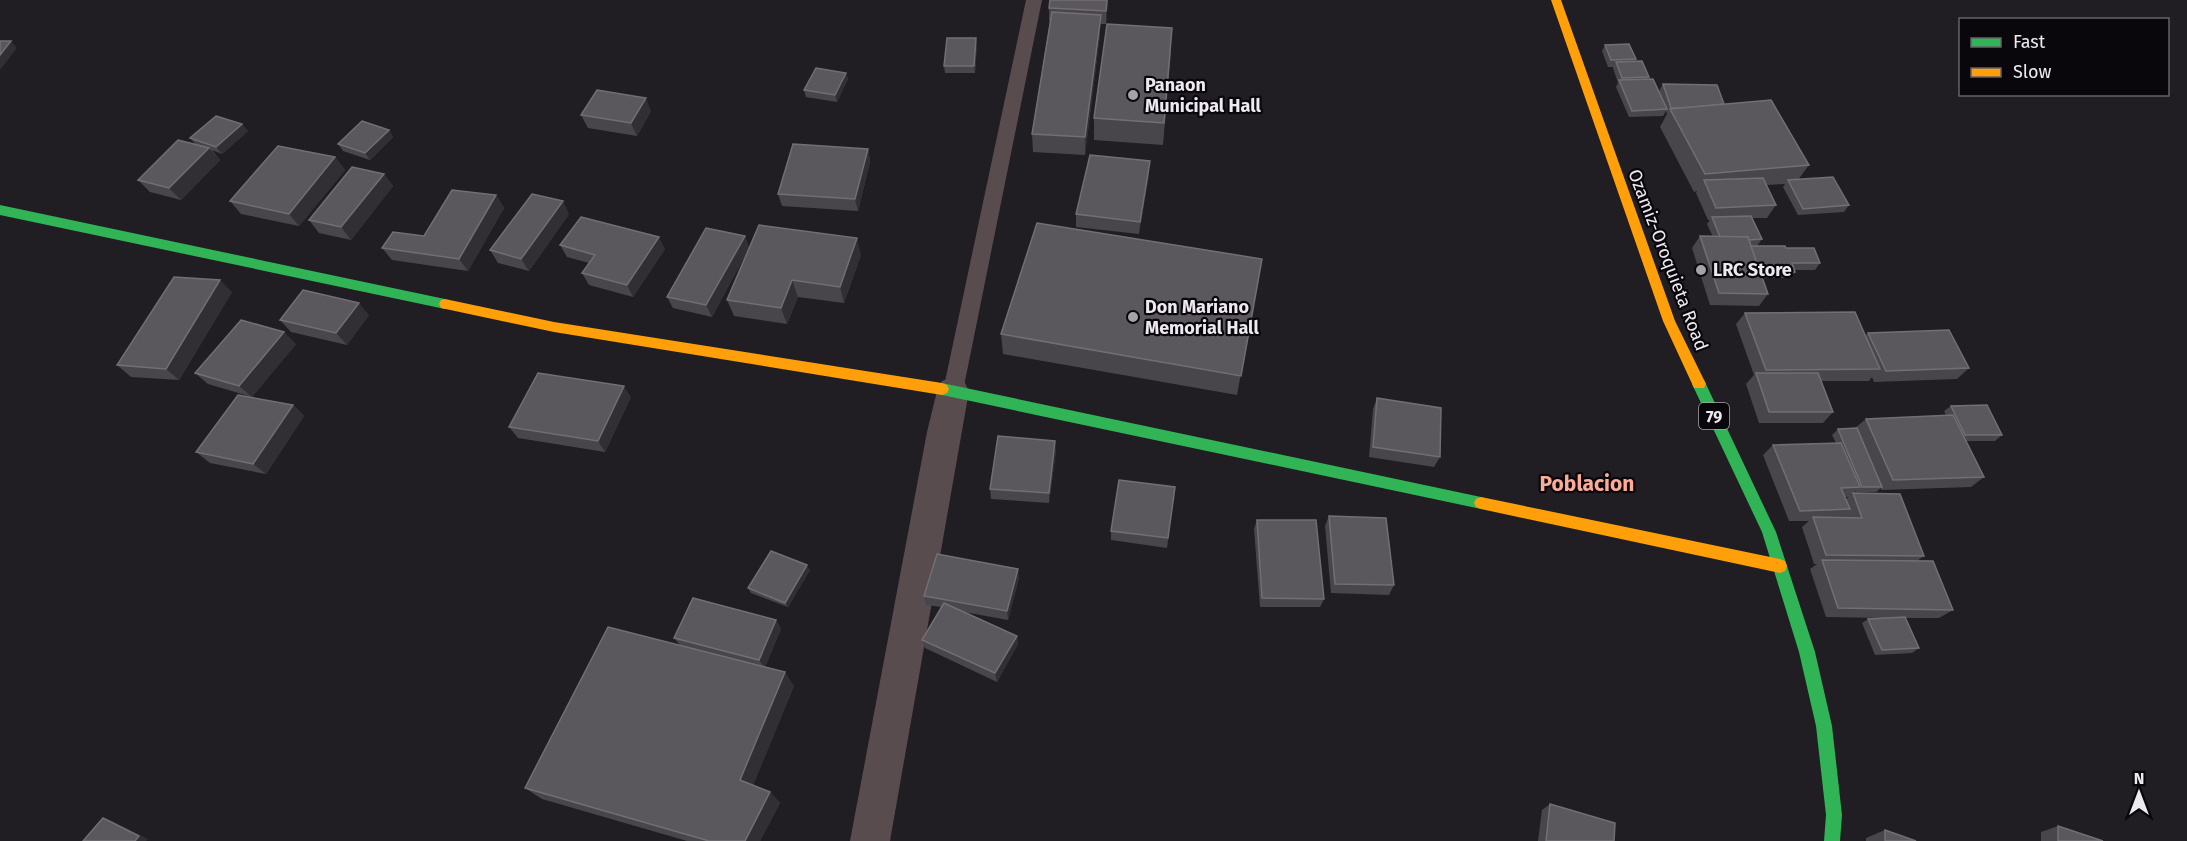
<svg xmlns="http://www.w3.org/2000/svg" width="2187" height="841" viewBox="0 0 2187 841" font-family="'Fira Sans',sans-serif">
	<rect width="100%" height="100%" fill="#201d23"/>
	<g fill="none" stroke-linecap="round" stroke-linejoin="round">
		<path fill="#584c4e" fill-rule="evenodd" d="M1026,0H1042L963,391L960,397L953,400L946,397L943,391Z"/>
		<path fill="#584c4e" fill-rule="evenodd" d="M953,377L964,381L969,391L890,841H850L927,432L937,391L942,381Z"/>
		<g fill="#30b455" fill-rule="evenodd">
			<path d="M0,205L445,299L451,304L445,309L0,215Z"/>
			<path d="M1699,378L1704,380L1776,532L1815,652L1832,726L1842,815L1840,841H1824L1826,815L1816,726L1799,652L1762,532L1692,384L1694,380Z"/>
			<path d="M942,383L1481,497L1486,499L1488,503L1486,507L1481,509L942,395L937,393L935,389L937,385Z"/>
		</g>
		<g fill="#ff9f0a" fill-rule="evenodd">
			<path d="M1551,0H1561L1675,321L1706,384L1704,388H1694L1663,321Z"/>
			<path d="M445,299L554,322L942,383L947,385L949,389L947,393L942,395L554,332L441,308L439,304L441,300Z"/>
			<path d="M1481,497L1780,559L1785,561L1787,566L1785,571L1780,573L1481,509L1476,507L1474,503L1476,499Z"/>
		</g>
	</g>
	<g fill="#49464b">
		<path d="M1050,0H1108L1106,24H1100V34L1085,155L1033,152L1032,134L1050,21H1049V8Z"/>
		<path d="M977,45L975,73H945L944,66Z"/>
		<path d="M1605,45L1636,59L1635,61L1649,77L1648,79L1661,96L1659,91L1663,84L1724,104L1809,165L1798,180L1849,205L1844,212L1798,215L1783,187L1785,184L1766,185L1776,205L1767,218H1752L1762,239L1757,246L1786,248L1820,263L1815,270H1794L1795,272L1790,278H1762L1768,294L1759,306L1710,305L1692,248L1700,236L1713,237L1707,224L1710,220H1708L1696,193L1697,191L1694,192L1660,127L1667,114L1666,111L1663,116L1629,117L1616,87L1618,83L1613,68V67H1608L1602,51Z"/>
		<path d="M1171,51L1163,145L1094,140V118Z"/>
		<path d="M846,73L848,79L837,102L806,97L804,90Z"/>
		<path d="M651,111L637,136L588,128L581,115Z"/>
		<path d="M242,124L248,131L222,154L212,150L220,160L181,200L150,192L138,180L195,144L190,138Z"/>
		<path d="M389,130L393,137L370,160L343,151L338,144Z"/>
		<path d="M868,149L870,162L858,211L782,206L778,194Z"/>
		<path d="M335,157L345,170L299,226L241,214L230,201Z"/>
		<path d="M384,174L393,186L351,240L319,233L309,220Z"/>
		<path d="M1149,174L1139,234L1076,227V214Z"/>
		<path d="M496,195L504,208L468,271L392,260L382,248L424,236Z"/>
		<path d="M569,214L529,271L498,263L490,250Z"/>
		<path d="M745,236L749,248L712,317L673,308L667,297Z"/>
		<path d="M560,245L665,249L633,297L589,285L582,273L589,263L567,257Z"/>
		<path d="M861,255L844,303L798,297L787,324L734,316L727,300Z"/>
		<path d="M1262,259L1237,395L1003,354L1001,334Z"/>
		<path d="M232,292L179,380L131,377L117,365Z"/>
		<path d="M1745,313L1865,336L1868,333L1969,368L1957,379L1874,382L1872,377L1869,381H1821L1833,412L1823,423H1759L1746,384L1754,375L1736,324Z"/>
		<path d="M369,315L347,345L291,332L280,320Z"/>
		<path d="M296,344L252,397L208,384L195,373Z"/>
		<path d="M631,397L605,452L518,438L509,427Z"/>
		<path d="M1377,398L1440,457L1434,467L1369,457L1373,409Z"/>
		<path d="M293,405L304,416L266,474L210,463L196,452Z"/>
		<path d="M1951,406L2002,435L1995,441H1966L1984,477L1971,487L1881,490V488L1876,492H1856V491L1848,497H1845L1846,499L1853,493L1924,556L1917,561L1953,610L1939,618H1906L1919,648L1912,653L1875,655L1862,623L1868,619L1884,618L1826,617L1810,569L1817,564H1814L1802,527L1809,521H1789L1763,455L1773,445L1836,443L1832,435L1838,429L1855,428L1866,419L1946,415L1944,411Z"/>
		<path d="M1056,451L1049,503L991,499L990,489Z"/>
		<path d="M1175,487L1167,548L1111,540V531Z"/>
		<path d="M1329,516L1394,585L1389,595L1331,593L1325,526Z"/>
		<path d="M1257,520L1324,599L1320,607H1260L1254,529Z"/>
		<path d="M810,570L788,607L751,593L748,588Z"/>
		<path d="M1019,578L1008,620L964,612L1017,636L1018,644L997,682L925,648L922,640L941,607L926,605L924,596Z"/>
		<path d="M776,620L781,629L765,667L794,686L753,785L770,792L780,803L760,841H687L542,799L525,788L680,645L674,638Z"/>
		<path d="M1550,804L1614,841H1538L1542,810Z"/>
		<path d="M2058,826L2103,841H2041V832Z"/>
		<path d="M1885,830L1916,841H1866V838Z"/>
	</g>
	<g fill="#312e34">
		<path d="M1107,0H1108L1106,24V11Z"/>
		<path d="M1101,15L1100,34L1085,155V137Z"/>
		<path d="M976,38L977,45L975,73L974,66Z"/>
		<path d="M11,41L17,48L0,70V55Z"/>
		<path d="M846,73L848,79L837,102L835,95Z"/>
		<path d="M646,98L651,111L637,136L631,123Z"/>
		<path d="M242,124L248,131L222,154L216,147Z"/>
		<path d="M389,130L393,137L370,160L365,153Z"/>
		<path d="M209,148L220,160L181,200L169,188Z"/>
		<path d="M868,149L870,162L858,211L855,199Z"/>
		<path d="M335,157L345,170L299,226L289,214Z"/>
		<path d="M1150,161L1149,174L1139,234L1140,222Z"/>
		<path d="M384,174L393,186L351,240L341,227Z"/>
		<path d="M496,195L504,208L468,271L459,259Z"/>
		<path d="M563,201L569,214L529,271L521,259Z"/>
		<path d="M745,236L749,248L712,317L706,305Z"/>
		<path d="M659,237L665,249L633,297L627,285Z"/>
		<path d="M857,238L861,255L844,303L840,287Z"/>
		<path d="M220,280L232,292L179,380L166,369Z"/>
		<path d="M792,280L798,297L787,324L781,308Z"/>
		<path d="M359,303L369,315L347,345L336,333Z"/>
		<path d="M284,332L296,344L252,397L239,386Z"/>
		<path d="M624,386L631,397L605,452L598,441Z"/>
		<path d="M293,405L304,416L266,474L253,464Z"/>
		<path d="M1055,441L1056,451L1049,503V493Z"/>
		<path d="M807,565L810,570L788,607L785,603Z"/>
		<path d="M1018,569L1019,578L1008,620L1007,611Z"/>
		<path d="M776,620L781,629L765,668L759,660Z"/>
		<path d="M1017,636L1018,644L997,682L995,673Z"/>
		<path d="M785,672L794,686L751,791L740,780Z"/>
		<path d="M770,792L780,803L760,841H745Z"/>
		<path d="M103,818L112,821L148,839L146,841H135Z"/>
	</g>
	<g fill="#5b585d" stroke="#726e74" stroke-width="1.5">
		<path d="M1050,0H1107L1106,11L1049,8Z"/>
		<path d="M1052,12L1101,15L1085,137L1032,134Z"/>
		<path d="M1107,24L1172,28L1164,123L1094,118Z"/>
		<path d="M947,38H976L974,66H944Z"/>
		<path d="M0,41H11L0,55Z"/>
		<path d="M1629,44L1636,59L1611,60L1605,45Z"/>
		<path d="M1642,61L1649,77L1622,78L1616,62Z"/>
		<path d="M816,68L846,73L835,95L804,90Z"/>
		<path d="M1653,79L1667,109L1632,111L1619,80Z"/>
		<path d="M1663,84L1717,85L1724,104L1686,108H1671Z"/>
		<path d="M597,90L646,98L631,123L581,115Z"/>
		<path d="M1771,100L1809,165L1705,174L1670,109Z"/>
		<path d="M216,116L242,124L216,147L190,138Z"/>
		<path d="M362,121L389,130L365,153L338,144Z"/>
		<path d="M178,140L209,148L169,188L138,180Z"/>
		<path d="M793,144L868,149L855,199L778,194Z"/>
		<path d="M278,146L335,157L289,214L230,201Z"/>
		<path d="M1090,155L1150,161L1140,222L1076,214Z"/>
		<path d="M352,167L384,174L341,227L309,220Z"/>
		<path d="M1833,177L1849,205L1803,209L1788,180Z"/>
		<path d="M1763,178L1776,205L1716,208L1704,180Z"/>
		<path d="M452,190L496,195L459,259L382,248L393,232L424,236Z"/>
		<path d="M532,194L563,201L521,259L490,250Z"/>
		<path d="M1751,216L1762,239L1749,240L1748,237H1720L1712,217Z"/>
		<path d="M581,217L659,237L627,285L582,273L595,255L560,245Z"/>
		<path d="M1037,223L1262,259L1241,376L1001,334Z"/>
		<path d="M759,225L857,238L840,287L792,280L781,308L727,300Z"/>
		<path d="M706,228L745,236L706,305L667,297Z"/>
		<path d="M1700,236L1748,237L1768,294L1719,293Z"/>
		<path d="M1751,246H1785L1786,248H1814L1820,263H1792L1795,272H1760Z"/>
		<path d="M174,277L220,280L166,369L117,365Z"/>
		<path d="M303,290L359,303L336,333L280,320Z"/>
		<path d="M1855,312L1880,369L1766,370L1745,313Z"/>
		<path d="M241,320L284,332L239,386L195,373Z"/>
		<path d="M1949,330L1969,368L1886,371L1868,333Z"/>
		<path d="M538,373L624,386L598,441L509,427Z"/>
		<path d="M1756,373H1818L1833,412H1769Z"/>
		<path d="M238,395L293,405L253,464L196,452Z"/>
		<path d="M1377,398L1441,408L1440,457L1373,447Z"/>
		<path d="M1987,405L2002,435H1965L1951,406Z"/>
		<path d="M1953,415L1984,477L1893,480L1866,419Z"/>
		<path d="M1857,428L1882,487H1862L1838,429Z"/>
		<path d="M998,436L1055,441L1049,493L990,489Z"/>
		<path d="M1841,443L1860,487L1841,488L1850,509L1800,511L1773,445Z"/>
		<path d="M1119,480L1175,487L1168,538L1111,531Z"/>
		<path d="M1853,493L1900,494L1924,556L1826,555L1813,517L1862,518Z"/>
		<path d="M1329,516L1386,518L1394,585L1335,584Z"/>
		<path d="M1257,520H1316L1324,599L1262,598Z"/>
		<path d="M771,551L807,565L785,603L748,588Z"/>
		<path d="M937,554L1018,569L1007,611L924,596Z"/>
		<path d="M1822,560L1933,561L1953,610L1838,608Z"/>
		<path d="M693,598L776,620L759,660L674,638Z"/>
		<path d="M944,603L1017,636L995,673L922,640Z"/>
		<path d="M1905,617L1919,648L1882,650L1868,619Z"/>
		<path d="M608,627L785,672L740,780L770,792L745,841H709L525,788Z"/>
		<path d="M1550,804L1615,823L1614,841H1546Z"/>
		<path d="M103,818L139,836L135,841H83Z"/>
		<path d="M2058,826L2103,841H2058Z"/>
		<path d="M1885,830L1916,841H1885Z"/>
	</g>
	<g fill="#a6a2a9" stroke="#09070b" stroke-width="2">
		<circle cx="1133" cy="95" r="6"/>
		<circle cx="1701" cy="270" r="6"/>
		<circle cx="1133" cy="317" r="6"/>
	</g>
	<g text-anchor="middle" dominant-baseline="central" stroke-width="4.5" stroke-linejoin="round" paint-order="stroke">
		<rect fill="#09070b" stroke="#a9a5ac" stroke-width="1.5" x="1699" y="403" width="30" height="26" rx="4.5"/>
		<g font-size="16" font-weight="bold" fill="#eee9f1">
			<text x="1714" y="416">79</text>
		</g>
		<g font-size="18" font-weight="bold" fill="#eee9f1" stroke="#09070b" text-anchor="start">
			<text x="1145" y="85">Panaon<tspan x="1145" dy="21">Municipal Hall</tspan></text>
			<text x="1713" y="270">LRC Store</text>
			<text x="1145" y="307">Don Mariano<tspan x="1145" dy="21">Memorial Hall</tspan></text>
		</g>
		<g font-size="18" fill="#eee9f1" stroke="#09070b">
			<text transform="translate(1668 260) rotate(69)">Ozamiz-Oroquieta Road</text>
		</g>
		<g font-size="21" font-weight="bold" fill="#fcab99" stroke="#09070b">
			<text x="1587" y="484">Poblacion</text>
		</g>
	</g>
	<rect x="1959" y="18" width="210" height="78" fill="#09070b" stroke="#656167" stroke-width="1.5"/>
	<rect x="1971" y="38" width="30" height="9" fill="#30b455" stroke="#656167" stroke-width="1.5"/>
	<text x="2013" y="48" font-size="18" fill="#eee9f1">Fast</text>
	<rect x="1971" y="68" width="30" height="9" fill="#ff9f0a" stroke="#656167" stroke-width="1.5"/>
	<text x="2013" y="78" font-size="18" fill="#eee9f1">Slow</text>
	<g transform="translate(2139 793)" stroke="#09070b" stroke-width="4.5" paint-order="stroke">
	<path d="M0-4.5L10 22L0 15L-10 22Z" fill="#eee9f1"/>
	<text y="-9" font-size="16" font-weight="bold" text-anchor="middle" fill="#eee9f1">N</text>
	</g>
</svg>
